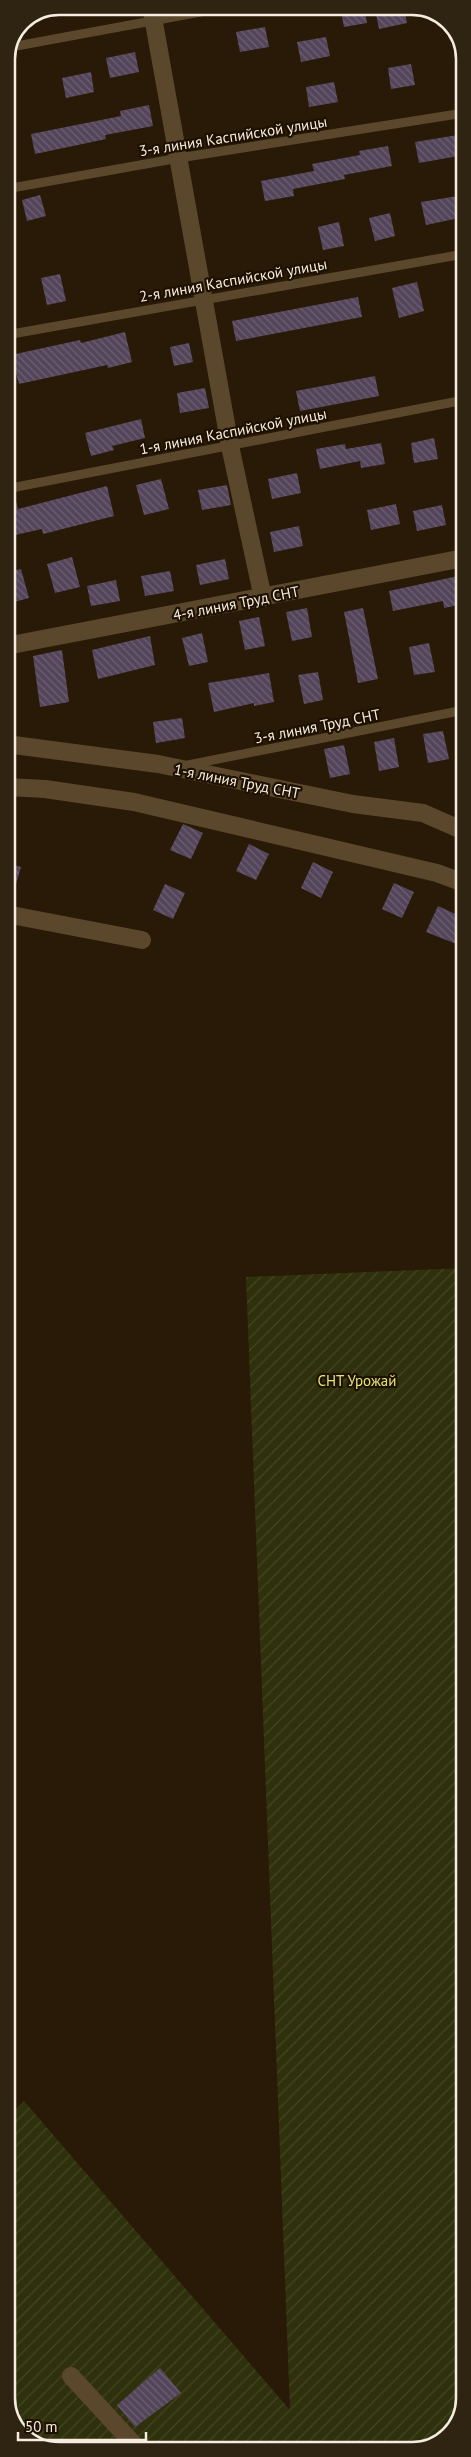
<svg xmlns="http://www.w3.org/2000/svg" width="471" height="2457" viewBox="0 0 471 2457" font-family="'PT Sans',sans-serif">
	<defs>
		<pattern id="garden-furrows" width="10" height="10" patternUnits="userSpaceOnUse" patternTransform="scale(1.25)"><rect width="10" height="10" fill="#2f310c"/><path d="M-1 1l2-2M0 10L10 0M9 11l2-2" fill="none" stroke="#444523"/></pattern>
		<pattern id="building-back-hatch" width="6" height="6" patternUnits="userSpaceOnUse" patternTransform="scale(1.25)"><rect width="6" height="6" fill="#54455b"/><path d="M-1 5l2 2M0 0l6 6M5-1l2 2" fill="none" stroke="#6d6072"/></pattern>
	</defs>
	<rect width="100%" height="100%" fill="#281a06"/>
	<path fill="url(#garden-furrows)" d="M465,1268V2398L452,2433L419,2450H52L22,2435L7,2405V2119L24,2101L290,2410L246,1277Z"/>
	<g fill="url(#building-back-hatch)">
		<path d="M340,7H364L367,23L344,27Z"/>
		<path d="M387,7H404L407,23L379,29L375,9Z"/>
		<path d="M265,27L269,47L240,52L236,32Z"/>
		<path d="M326,37L330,56L301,62L297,42Z"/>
		<path d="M135,52L139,72L110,78L106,58Z"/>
		<path d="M411,64L415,85L391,89L388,68Z"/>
		<path d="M91,72L94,92L66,98L62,78Z"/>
		<path d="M334,82L338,102L309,107L306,87Z"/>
		<path d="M149,105L153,126L105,135L106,139L35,154L31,134L121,116L120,111Z"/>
		<path d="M464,134V155L419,163L415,142Z"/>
		<path d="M388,146L392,166L344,175L345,179L293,189L294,196L265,201L261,181L314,171L312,164L360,155L359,151Z"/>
		<path d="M40,195L46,216L27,221L22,200Z"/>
		<path d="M464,195V217L426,225L421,202Z"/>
		<path d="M390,213L395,236L375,241L369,218Z"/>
		<path d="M339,222L344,246L323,250L318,227Z"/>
		<path d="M60,274L66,301L47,305L41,278Z"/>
		<path d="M417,282L424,311L399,318L392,288Z"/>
		<path d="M358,297L362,317L236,341L232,321Z"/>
		<path d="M125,332L132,362L108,368L107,365L19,384L11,355L80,340L81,343Z"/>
		<path d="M189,343L193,362L174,366L170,347Z"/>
		<path d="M375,376L379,396L300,411L296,391Z"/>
		<path d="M205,388L209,408L180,413L177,393Z"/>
		<path d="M141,419L145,438L112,446L114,450L91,456L85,433Z"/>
		<path d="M434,438L438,459L414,463L411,443Z"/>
		<path d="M381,443L385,464L361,468L360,461L320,469L316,449L345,444L346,449Z"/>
		<path d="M297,473L301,493L272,499L268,479Z"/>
		<path d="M161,479L169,509L144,515L136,485Z"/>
		<path d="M227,485L231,505L202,510L198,490Z"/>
		<path d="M107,486L114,516L43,534L42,529L6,537V495L14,494L18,509Z"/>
		<path d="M396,504L400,524L371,530L367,510Z"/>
		<path d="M442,505L446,525L417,531L413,511Z"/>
		<path d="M299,526L303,546L274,552L270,532Z"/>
		<path d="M72,557L80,587L55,593L47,564Z"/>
		<path d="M225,559L229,579L200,585L196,565Z"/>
		<path d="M21,569L29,598L6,604V572Z"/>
		<path d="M170,571L174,591L145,596L141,576Z"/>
		<path d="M458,576L464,604L444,608L443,601L393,611L389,591Z"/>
		<path d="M116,580L120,601L91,606L87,586Z"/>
		<path d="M307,608L312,637L292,641L286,612Z"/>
		<path d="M363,608L378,679L358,683L344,612Z"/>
		<path d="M259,617L265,646L245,650L239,621Z"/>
		<path d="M202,633L208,662L189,666L182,638Z"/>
		<path d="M150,636L155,665L98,679L92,650Z"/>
		<path d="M429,643L435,672L414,675L409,647Z"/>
		<path d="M62,650L69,702L40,707L33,656Z"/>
		<path d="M318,672L323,700L304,704L298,675Z"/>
		<path d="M269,673L274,702L254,706V703L214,712L208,683Z"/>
		<path d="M182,718L185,738L156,743L153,722Z"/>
		<path d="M443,731L449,759L428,763L423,734Z"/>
		<path d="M394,738L399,767L379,771L374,742Z"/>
		<path d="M344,745L350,774L330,778L324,749Z"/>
		<path d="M183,824L203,833L191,859L170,850Z"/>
		<path d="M249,844L269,854L256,880L236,871Z"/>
		<path d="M313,862L333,872L321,898L301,888Z"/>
		<path d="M6,863L21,867L10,904H6Z"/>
		<path d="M394,883L414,892L402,918L382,909Z"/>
		<path d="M165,884L185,893L173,919L153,910Z"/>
		<path d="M438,906L464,918V947L426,932Z"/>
		<path d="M160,2368L181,2393L135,2427L117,2405Z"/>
	</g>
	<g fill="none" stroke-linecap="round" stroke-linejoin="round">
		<g stroke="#5b482c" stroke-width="9">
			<path d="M11,47L233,6"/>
			<path d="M6,189L179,158L464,113"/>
			<path d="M6,335L464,254"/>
			<path d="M6,489L464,400"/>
			<path d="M188,765L464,710"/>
		</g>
		<g stroke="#5b482c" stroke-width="18">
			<path d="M151,6L230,446L263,598"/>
			<path d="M6,646L464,558"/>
			<path d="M6,744L158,764L353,804L423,813L464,831"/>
			<path d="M6,787L45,789L134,802L437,873L464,883"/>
			<path d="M6,914L142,940"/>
			<path d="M71,2376L139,2450"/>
		</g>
	</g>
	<g text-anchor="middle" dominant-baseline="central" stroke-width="4.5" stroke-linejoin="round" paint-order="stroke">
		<g font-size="15" fill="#f6ece0" stroke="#1e1100">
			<text transform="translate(233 136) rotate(-9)">3-я линия Каспийской улицы</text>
			<text transform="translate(233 280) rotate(-10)">2-я линия Каспийской улицы</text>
			<text transform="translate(233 431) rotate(-11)">1-я линия Каспийской улицы</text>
			<text transform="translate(236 603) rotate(-11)">4-я линия Труд СНТ</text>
			<text transform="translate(317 726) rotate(-11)">3-я линия Труд СНТ</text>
			<text transform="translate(237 781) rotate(11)">1-я линия Труд СНТ</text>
		</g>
		<g font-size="15" fill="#e1e772" stroke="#1e1100">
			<text x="357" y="1380">СНТ Урожай</text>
		</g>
	</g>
	<path d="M0 0H471V2457H0ZM59 15H412A44 44 0 0 1 456 59V2398A44 44 0 0 1 412 2442H59A44 44 0 0 1 15 2398V59A44 44 0 0 1 59 15Z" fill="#2f2312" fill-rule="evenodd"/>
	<path fill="none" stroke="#f6ece0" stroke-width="2.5" d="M59 15H412A44 44 0 0 1 456 59V2398A44 44 0 0 1 412 2442H59A44 44 0 0 1 15 2398V59A44 44 0 0 1 59 15Z"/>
	<path d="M18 2432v8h128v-8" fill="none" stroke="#f6ece0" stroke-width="2.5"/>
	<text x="25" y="2432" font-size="15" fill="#f6ece0" stroke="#1e1100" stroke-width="4" paint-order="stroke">50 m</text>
</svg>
